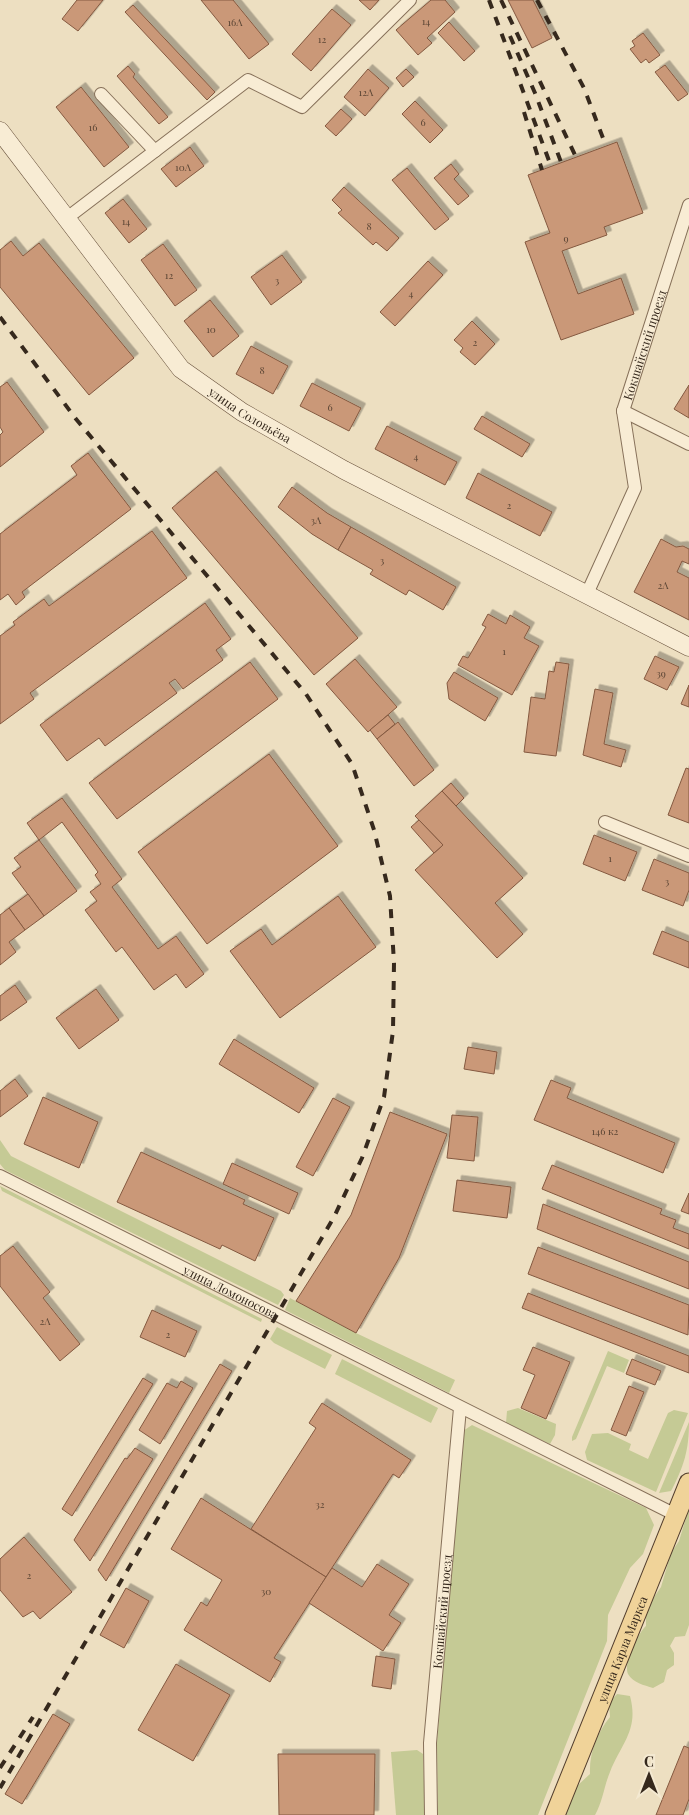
<svg xmlns="http://www.w3.org/2000/svg" width="689" height="1815" viewBox="0 0 689 1815" font-family="'Playfair Display',serif">
	<defs>
		<filter id="shadow"><feDropShadow dx="4.5" dy="-4.5" stdDeviation="0" flood-color="#0004"/></filter>
	</defs>
	<rect width="100%" height="100%" fill="#eddfc1"/>
	<g fill="#c5ca95">
		<path d="M0,1140L11,1156L281,1291L284,1295L278,1305L5,1170L0,1164Z"/>
		<path d="M0,1186L262,1319L261,1322L2,1191Z"/>
		<path d="M290,1298L356,1333L455,1380L449,1393L285,1310Z"/>
		<path d="M277,1327L332,1355L325,1369L274,1343L270,1339Z"/>
		<path d="M608,1351L629,1360L624,1373L607,1366L576,1439L572,1441V1437Z"/>
		<path d="M342,1359L438,1408L431,1423L335,1374Z"/>
		<path d="M518,1408L556,1424L555,1435L550,1444L506,1423L507,1411Z"/>
		<path d="M674,1410L688,1413L656,1492L587,1460L585,1452L592,1434L608,1433L631,1444L629,1450L648,1459L668,1413Z"/>
		<path d="M689,1422C689,1450 684,1466 671,1491L659,1493Z"/>
		<path d="M472,1425L646,1508L654,1525L643,1554L630,1568L608,1615L607,1641L538,1815H438L437,1743L463,1431Z"/>
		<path d="M689,1508V1625L685,1636L675,1637L670,1646L674,1653V1665L667,1670L664,1682L653,1688C644,1685 633,1683 628,1674C623,1664 638,1633 646,1626V1616L652,1600L661,1587L671,1553L679,1541Z"/>
		<path d="M617,1694L630,1696C639,1730 622,1742 610,1772C604,1786 603,1801 595,1815H564L577,1786L590,1774C589,1753 597,1733 610,1717L609,1703Z"/>
		<path d="M417,1750L423,1754L425,1815H396L391,1752Z"/>
	</g>
	<g fill="#ca9878" stroke="#845940" filter="url(#shadow)">
		<path d="M77,0H103L78,31L62,19Z"/>
		<path d="M201,0H233L269,44L249,59Z"/>
		<path d="M359,0H379L370,10Z"/>
		<path d="M431,0H445L455,12L427,38L432,43L418,55L396,30Z"/>
		<path d="M508,0H533L552,38L532,48Z"/>
		<path d="M133,5L215,92L207,100L125,12Z"/>
		<path d="M332,9L351,25L311,71L292,54Z"/>
		<path d="M449,22L475,51L464,61L438,33Z"/>
		<path d="M643,33L660,55L649,63L646,59L641,63L630,49L635,46L632,41Z"/>
		<path d="M665,65L688,94L678,101L655,72Z"/>
		<path d="M128,66L135,74L133,77L168,117L159,124L117,76Z"/>
		<path d="M368,69L389,88L365,116L344,97Z"/>
		<path d="M406,69L414,77L403,87L396,78Z"/>
		<path d="M81,87L129,147L104,167L56,107Z"/>
		<path d="M415,101L443,130L430,143L402,114Z"/>
		<path d="M341,109L352,119L336,136L325,126Z"/>
		<path d="M617,142L643,213L604,227L607,235L562,251L578,294L621,278L634,314L561,340L525,242L550,233L528,175Z"/>
		<path d="M190,147L204,166L176,187L161,169Z"/>
		<path d="M451,164L459,174L454,179L469,196L458,205L434,178Z"/>
		<path d="M407,168L449,219L435,230L392,180Z"/>
		<path d="M344,187L399,238L387,251L376,242L373,245L338,213L342,210L332,200Z"/>
		<path d="M123,199L147,229L129,243L105,213Z"/>
		<path d="M11,241L23,256L39,243L134,358L89,395L0,287V250Z"/>
		<path d="M163,244L197,290L175,306L141,260Z"/>
		<path d="M282,255L302,282L271,305L251,277Z"/>
		<path d="M428,261L443,275L395,326L380,312Z"/>
		<path d="M210,300L239,336L213,357L184,321Z"/>
		<path d="M472,321L495,344L475,365L460,352L463,348L454,340Z"/>
		<path d="M251,346L288,366L273,394L236,374Z"/>
		<path d="M7,382L44,432L0,467V435L3,432L0,427V387Z"/>
		<path d="M312,383L361,408L349,431L300,406Z"/>
		<path d="M689,385V418L674,409Z"/>
		<path d="M482,416L530,444L522,457L474,429Z"/>
		<path d="M387,426L457,462L445,485L375,449Z"/>
		<path d="M88,453L131,509L22,592L25,597L16,605L8,594L0,600V534L77,475L71,466Z"/>
		<path d="M216,471L358,638L314,675L172,508Z"/>
		<path d="M478,473L552,512L540,536L466,498Z"/>
		<path d="M292,487L327,513L351,527L338,550L312,534L278,507Z"/>
		<path d="M351,527L456,587L443,610L409,590L406,595L370,574L373,570L338,550Z"/>
		<path d="M152,531L187,578L30,693L34,699L0,724V636L15,625L13,622L44,599L49,606Z"/>
		<path d="M661,539L676,547L683,546L689,549V564L682,561L677,572L689,578V620L634,592Z"/>
		<path d="M205,603L231,639L216,650L223,660L183,689L175,679L169,683L177,693L105,746L99,738L67,761L40,725Z"/>
		<path d="M488,614L506,624L510,615L530,627L524,638L539,646L512,695L458,665L463,656L468,658L486,627L482,625Z"/>
		<path d="M655,656L679,667L667,690L644,679Z"/>
		<path d="M355,659L397,707L368,732L326,684Z"/>
		<path d="M250,662L278,699L117,819L89,783Z"/>
		<path d="M556,662L569,664L556,756L524,752L531,697L545,699L549,671L554,672Z"/>
		<path d="M454,672L498,698L485,721L449,699L447,683Z"/>
		<path d="M689,685V707L681,704Z"/>
		<path d="M595,689L613,693L604,744L626,750L621,767L583,755Z"/>
		<path d="M388,715L395,724L377,739L370,730Z"/>
		<path d="M398,722L434,770L414,786L377,739Z"/>
		<path d="M269,754L338,846L207,944L138,852Z"/>
		<path d="M686,768L689,769V823L668,815Z"/>
		<path d="M451,783L464,798L456,806L442,791Z"/>
		<path d="M442,791L523,878L495,903L523,934L497,958L415,870L443,845L415,816Z"/>
		<path d="M62,798L122,879L112,887L158,949L176,936L204,974L186,988L176,974L154,990L122,947L116,952L85,910L97,901L90,892L101,884L95,875L98,872L62,822L39,840L27,823Z"/>
		<path d="M419,820L443,845L434,853L411,827Z"/>
		<path d="M594,835L637,852L625,881L583,864Z"/>
		<path d="M39,840L77,891L44,916L12,873L21,867L14,858Z"/>
		<path d="M654,859L689,873V890L683,906L642,890Z"/>
		<path d="M28,894L44,916L25,930L9,908Z"/>
		<path d="M338,896L376,947L280,1018L230,951L261,929L272,945Z"/>
		<path d="M9,908L25,930L9,942L16,952L0,965V915Z"/>
		<path d="M662,931L689,942V968L653,954Z"/>
		<path d="M15,985L27,1002L0,1021V996Z"/>
		<path d="M96,989L119,1020L79,1049L56,1018Z"/>
		<path d="M234,1039L314,1088L299,1113L219,1064Z"/>
		<path d="M468,1047L497,1052L494,1074L464,1069Z"/>
		<path d="M15,1079L28,1096L0,1117V1091Z"/>
		<path d="M551,1080L571,1088L567,1098L675,1143L663,1173L534,1120Z"/>
		<path d="M43,1097L98,1122L79,1168L24,1144Z"/>
		<path d="M333,1098L350,1107L313,1176L296,1167Z"/>
		<path d="M390,1112L447,1134L399,1258L356,1333L296,1301L351,1215Z"/>
		<path d="M452,1115L478,1117L474,1161L447,1158Z"/>
		<path d="M141,1152L245,1200L243,1204L274,1218L255,1261L222,1245L220,1249L117,1202Z"/>
		<path d="M232,1163L298,1193L289,1214L223,1184Z"/>
		<path d="M552,1165L662,1209L660,1214L676,1220L673,1228L689,1234V1249L542,1189Z"/>
		<path d="M457,1180L511,1187L507,1218L453,1211Z"/>
		<path d="M689,1193V1214L681,1211Z"/>
		<path d="M543,1204L689,1262V1289L537,1229Z"/>
		<path d="M13,1246L50,1292L43,1298L80,1344L60,1361L0,1286V1256Z"/>
		<path d="M538,1247L689,1305L688,1335L528,1274Z"/>
		<path d="M528,1293L689,1356V1373L522,1308Z"/>
		<path d="M152,1310L197,1331L185,1357L140,1337Z"/>
		<path d="M533,1347L570,1362L546,1419L521,1408L535,1375L523,1370Z"/>
		<path d="M632,1359L661,1371L655,1385L626,1374Z"/>
		<path d="M220,1364L232,1371L106,1581L98,1570Z"/>
		<path d="M143,1378L153,1384L72,1516L62,1509Z"/>
		<path d="M181,1381L193,1388L160,1444L139,1430L167,1383L177,1388Z"/>
		<path d="M629,1386L644,1392L626,1436L611,1430Z"/>
		<path d="M322,1403L411,1460L399,1478L393,1474L326,1577L251,1529L316,1428L309,1423Z"/>
		<path d="M135,1448L153,1459L90,1561L74,1540L125,1458L127,1459Z"/>
		<path d="M201,1498L326,1577L274,1658L281,1662L270,1682L184,1630L201,1602L207,1606L222,1580L171,1549Z"/>
		<path d="M24,1537L72,1592L40,1619L33,1611L23,1617L0,1590V1559Z"/>
		<path d="M377,1564L409,1584L389,1615L401,1623L383,1651L309,1603L332,1568L362,1587Z"/>
		<path d="M126,1588L149,1601L124,1648L100,1635Z"/>
		<path d="M376,1656L395,1659L391,1689L372,1686Z"/>
		<path d="M176,1664L230,1695L193,1761L138,1730Z"/>
		<path d="M53,1714L70,1724L22,1804L5,1794Z"/>
		<path d="M684,1746L689,1748V1799L683,1815H656Z"/>
		<path d="M278,1754H375L374,1815H279Z"/>
	</g>
	<g fill="none" stroke-linecap="round" stroke-linejoin="round">
		<defs>
			<g id="street">
				<path d="M101,94L155,151"/>
				<path d="M67,218L248,80L302,107L410,0"/>
				<path d="M623,411L689,444"/>
				<path id="s1" d="M586,596L635,488L623,411L689,205"/>
				<path d="M605,822L689,856"/>
				<path id="s2" d="M0,1176L676,1515"/>
				<path id="s3" d="M431,1815L430,1743L460,1408"/>
			</g>
			<g id="secondary">
				<path id="s4" d="M0,131L181,369L242,412L344,470L689,647"/>
			</g>
			<g id="primary">
				<path id="s5" d="M555,1815L689,1483"/>
			</g>
		</defs>
		<use href="#street" stroke="#867059" stroke-width="14"/>
		<use href="#secondary" stroke="#68513c" stroke-width="19"/>
		<use href="#primary" stroke="#533e2d" stroke-width="21"/>
		<use href="#street" stroke="#f8ecd4" stroke-width="12"/>
		<use href="#secondary" stroke="#f8ecd4" stroke-width="18"/>
		<use href="#primary" stroke="#f0d399" stroke-width="19"/>
		<g stroke="#36291d" stroke-width="4" stroke-dasharray="9 9" stroke-linecap="butt">
			<path d="M489,0L551,166"/>
			<path d="M501,0L576,157"/>
			<path d="M537,0L584,88L606,146"/>
			<path d="M510,36L535,93L561,162"/>
			<path d="M524,112L542,170"/>
			<path d="M0,317L76,419L306,694L352,764L374,830L390,896L394,963L393,1031L384,1097L362,1158L334,1217L0,1788"/>
			<path d="M0,1768L33,1717"/>
		</g>
	</g>
	<g text-anchor="middle" dominant-baseline="central" stroke-width="4.5" stroke-linejoin="round" paint-order="stroke">
		<g font-size="10" fill="#5b4534">
			<text x="426" y="21">14</text>
			<text x="235" y="22">16А</text>
			<text x="322" y="39">12</text>
			<text x="366" y="92">12А</text>
			<text x="423" y="122">6</text>
			<text x="93" y="127">16</text>
			<text x="183" y="167">10А</text>
			<text x="126" y="221">14</text>
			<text x="369" y="226">8</text>
			<text x="566" y="238">9</text>
			<text x="169" y="275">12</text>
			<text x="277" y="280">3</text>
			<text x="411" y="293">4</text>
			<text x="211" y="329">10</text>
			<text x="475" y="342">2</text>
			<text x="262" y="370">8</text>
			<text x="330" y="407">6</text>
			<text x="416" y="456">4</text>
			<text x="509" y="505">2</text>
			<text x="316" y="520">3А</text>
			<text x="382" y="560">3</text>
			<text x="663" y="585">2А</text>
			<text x="504" y="651">1</text>
			<text x="661" y="673">39</text>
			<text x="610" y="858">1</text>
			<text x="667" y="881">3</text>
			<text x="605" y="1131">146 к2</text>
			<text x="45" y="1321">2А</text>
			<text x="168" y="1334">2</text>
			<text x="320" y="1504">32</text>
			<text x="29" y="1575">2</text>
			<text x="266" y="1591">30</text>
		</g>
		<g font-size="12" fill="#36291d" stroke="#f4e9d1">
			<text stroke="none"><textPath href="#s1" startOffset="266">Кокшайский проезд</textPath></text>
			<text stroke="none"><textPath href="#s4" startOffset="382">улица Соловьёва</textPath></text>
			<text stroke="none"><textPath href="#s2" startOffset="258">улица Ломоносова</textPath></text>
			<text stroke="none"><textPath href="#s3" startOffset="204">Кокшайский проезд</textPath></text>
			<text stroke="none"><textPath href="#s5" startOffset="179">улица Карла Маркса</textPath></text>
		</g>
	</g>
	<g transform="translate(649 1775)" stroke="#f4e9d1" stroke-width="4" paint-order="stroke">
	<path d="M0-4L9 19L0 12L-9 19Z" fill="#36291d"/>
	<text y="-8" font-size="14" font-weight="bold" text-anchor="middle" fill="#36291d">С</text>
	</g>
</svg>
